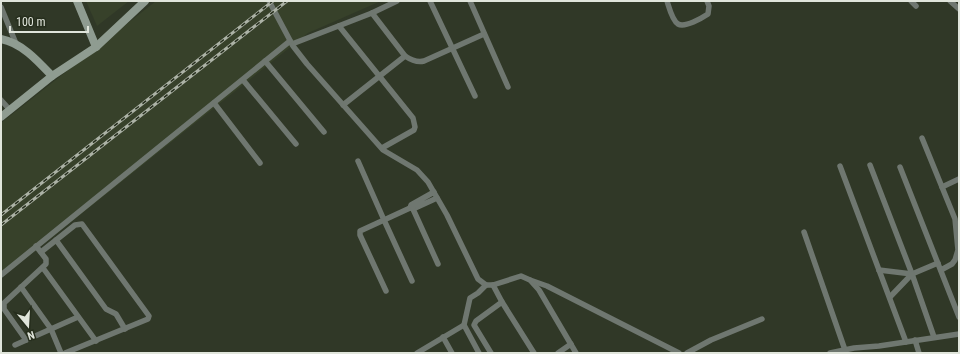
<svg xmlns="http://www.w3.org/2000/svg" width="960" height="354" viewBox="0 0 960 354" font-family="'Roboto Condensed',sans-serif">
	<rect width="100%" height="100%" fill="#303827"/>
	<g fill="#37412a">
		<path d="M86,1H129L97,26Z"/>
		<path d="M156,1H381L308,33L1,278V123Z"/>
	</g>
	<g fill="none" stroke-linecap="round" stroke-linejoin="round">
		<g stroke="#6f7770" stroke-width="5.5">
			<path d="M269,1L293,46L307,64L383,150L417,170L428,182L447,215L478,279L486,285H493L521,276L530,280L539,290L576,353"/>
			<path d="M430,1L475,96"/>
			<path d="M470,1L508,87"/>
			<path d="M667,1C669,7 672,20 678,24C685,28 702,18 708,14L709,6L707,1"/>
			<path d="M911,1L916,6"/>
			<path d="M950,1L959,9"/>
			<path d="M1,7L17,46"/>
			<path d="M372,13L405,56"/>
			<path d="M339,26L413,118L415,127L414,130L382,148"/>
			<path d="M292,44L372,13L397,1"/>
			<path d="M265,61L324,132"/>
			<path d="M243,80L296,144"/>
			<path d="M1,100L10,110"/>
			<path d="M214,103L260,163"/>
			<path d="M343,105L405,56C411,60 417,63 424,61L484,34"/>
			<path d="M922,138L955,219L958,250L955,260L952,264L941,270"/>
			<path d="M358,161L384,220L360,231V235L386,291"/>
			<path d="M870,165L912,274L934,337"/>
			<path d="M840,166L906,342"/>
			<path d="M900,167L959,317"/>
			<path d="M942,187L959,179"/>
			<path d="M434,192L411,205L410,208L413,209L437,198"/>
			<path d="M410,208L384,220L412,281"/>
			<path d="M413,209L438,264"/>
			<path d="M804,232L845,350"/>
			<path d="M56,240L106,309L116,314L125,329"/>
			<path d="M41,252L75,225L82,224L149,316L148,319L65,353"/>
			<path d="M43,268L96,341"/>
			<path d="M879,270L912,274L938,263"/>
			<path d="M1,275L290,41"/>
			<path d="M530,280L547,286L679,353"/>
			<path d="M493,285L502,302L534,353"/>
			<path d="M21,287L51,329L61,353"/>
			<path d="M890,297L912,274"/>
			<path d="M464,325L479,353"/>
			<path d="M443,337L452,353"/>
			<path d="M26,340L4,309V303L46,264V259L36,246"/>
			<path d="M915,340L919,353"/>
			<path d="M15,345L78,317"/>
			<path d="M417,353L464,325L470,298L478,293L486,285"/>
			<path d="M491,353L474,325L476,321L502,302"/>
			<path d="M558,353L571,344"/>
			<path d="M687,353L711,340L762,319"/>
			<path d="M830,353L854,348L879,346L959,334"/>
		</g>
		<g stroke="#8f9c91" stroke-width="8">
			<path d="M77,1L96,47"/>
			<path d="M1,39C22,43 38,61 52,76"/>
			<path d="M1,117L52,76L96,47L145,1"/>
		</g>
		<defs>
			<g id="rail">
				<path d="M1,215L273,1"/>
				<path d="M1,225L287,1"/>
			</g>
		</defs>
		<use href="#rail" stroke="#acb2a6" stroke-width="3"/>
		<use href="#rail" stroke="#262e1d" stroke-width="1.5" stroke-dasharray="4.5" stroke-linecap="butt"/>
	</g>
	<rect width="960" height="354" fill="none" stroke="#e0e5db" stroke-width="4"/>
	<g transform="translate(28 326) rotate(162)" stroke="#262e1d" stroke-width="3" paint-order="stroke">
	<path d="M0-3L7 15L0 10L-7 15Z" fill="#e0e5db"/>
	<text y="-6" font-size="11" font-weight="bold" text-anchor="middle" fill="#e0e5db">N</text>
	</g>
	<path d="M10 26v6h78v-6" fill="none" stroke="#e0e5db" stroke-width="2"/>
	<text x="16" y="26" font-size="12" fill="#e0e5db" stroke="#262e1d" stroke-width="3" paint-order="stroke">100 m</text>
</svg>
